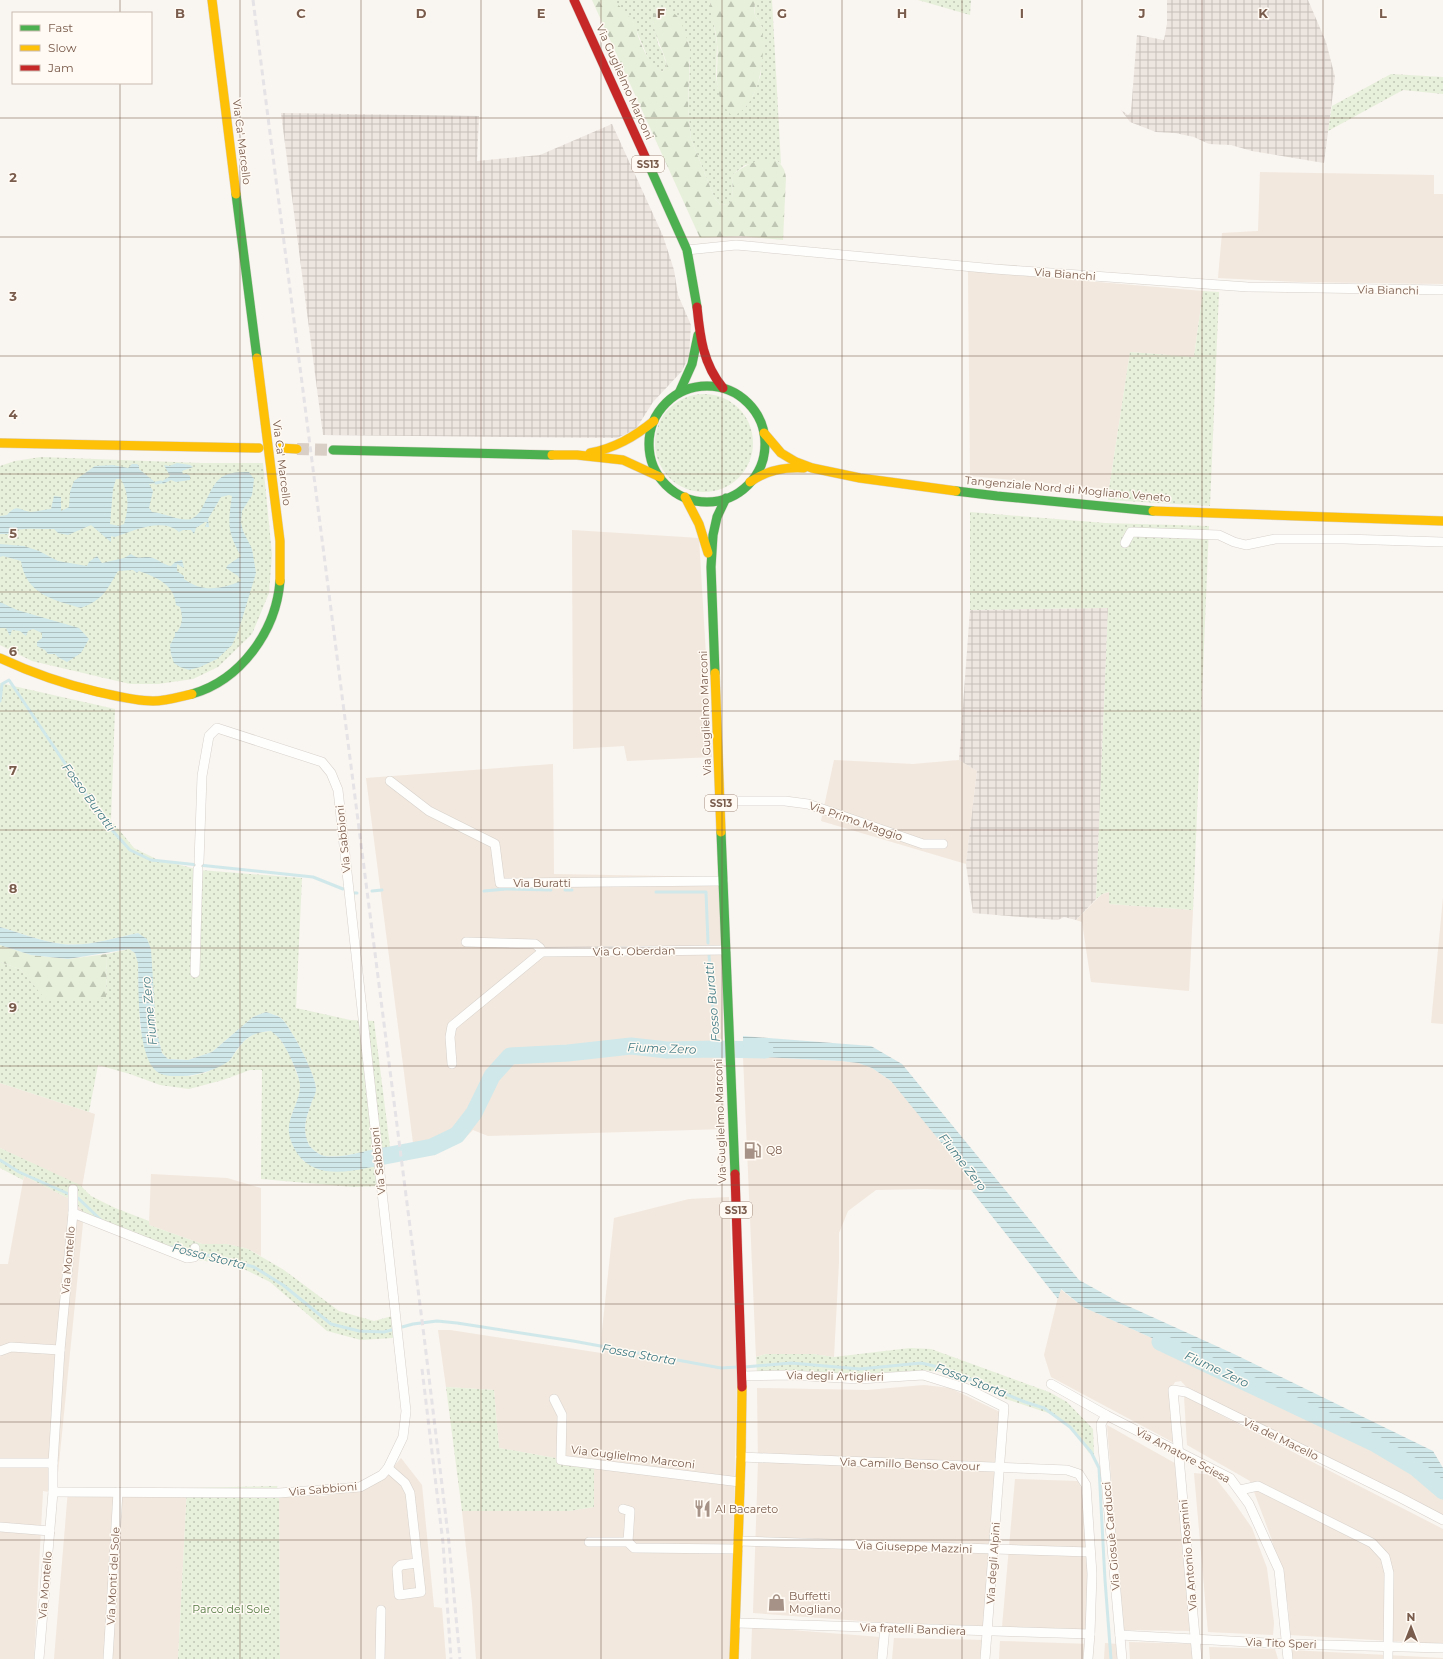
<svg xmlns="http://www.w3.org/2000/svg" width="1443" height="1659" viewBox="0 0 1443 1659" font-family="Montserrat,sans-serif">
	<defs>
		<pattern id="industrial-grid" width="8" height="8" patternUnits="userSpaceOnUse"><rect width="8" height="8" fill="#ede5e0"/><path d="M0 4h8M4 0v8" fill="none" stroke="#c5bdb8"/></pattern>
		<pattern id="grass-dots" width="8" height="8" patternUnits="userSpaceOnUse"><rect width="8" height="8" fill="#e7f0db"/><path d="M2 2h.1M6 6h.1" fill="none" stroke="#c0c6b4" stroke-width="1.8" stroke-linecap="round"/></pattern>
		<pattern id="forest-firs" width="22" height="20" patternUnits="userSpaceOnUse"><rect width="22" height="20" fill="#e7f0db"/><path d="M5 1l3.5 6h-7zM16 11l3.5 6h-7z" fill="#c0c6b4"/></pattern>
		<pattern id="water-rules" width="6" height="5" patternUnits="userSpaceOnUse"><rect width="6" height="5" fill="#d0e8ea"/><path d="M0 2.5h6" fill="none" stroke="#aebfc0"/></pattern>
	</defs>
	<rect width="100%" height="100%" fill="#f9f5f0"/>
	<g fill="#f2e8de">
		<path d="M1260,172L1434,175V194H1443V284L1299,282L1218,278L1222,233L1258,231Z"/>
		<path d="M968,271L1203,291L1194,357L1130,352L1109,489L970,476Z"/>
		<path d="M572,530L699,538L712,757L627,761L624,746L573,749Z"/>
		<path d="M834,760L913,764L959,760L977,771L966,864L821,821Z"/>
		<path d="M553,764L554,874L720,877L723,1075L725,1129L488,1136L473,1130L461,1142L433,1155L415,1158L366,778Z"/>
		<path d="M1110,892L1109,904L1193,910L1189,991L1091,982L1082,922L1076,920L1102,894Z"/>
		<path d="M1443,898V1024L1431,1023Z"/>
		<path d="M743,1056L841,1061L858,1063L872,1068L891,1081L898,1088L978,1189L971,1190L923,1189L876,1190L848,1211L839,1233V1262L834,1357L813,1354H766L756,1357Z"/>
		<path d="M0,1083L95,1114L82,1187L0,1148Z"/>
		<path d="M151,1174L227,1178L261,1188V1256L248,1249L227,1244H202L149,1225Z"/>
		<path d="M24,1176L74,1201L84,1213L56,1493L43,1491L34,1659H0V1264H8Z"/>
		<path d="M729,1197L737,1376L730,1659H476L472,1603L462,1511H569L594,1507V1465L499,1448L494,1390L446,1387L438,1330H450L601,1353L602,1331L614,1218L689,1199Z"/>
		<path d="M1060,1289L1083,1307L1243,1379L1423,1468L1443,1499V1518L1188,1389L1181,1381L1175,1382L1172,1387L1178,1445L1051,1377L1044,1355Z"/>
		<path d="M924,1385L950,1388L1000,1412L987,1626L888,1623L753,1613L758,1462L757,1388L867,1390Z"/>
		<path d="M1184,1396L1443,1529V1644L1290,1635L1288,1605L1272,1540L1250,1481L1187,1445Z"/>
		<path d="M1107,1425L1180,1466L1193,1631L1123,1630Z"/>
		<path d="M401,1458L422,1485L434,1607L442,1608L446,1659H280L279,1495L324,1496L362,1489L384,1478Z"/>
		<path d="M1194,1473L1213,1475L1231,1498L1252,1528L1267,1568L1274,1623L1273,1635L1208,1632Z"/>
		<path d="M1015,1479L1078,1481L1079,1483L1081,1488L1089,1555L1091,1630L1002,1627Z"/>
		<path d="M187,1488L178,1659H54L68,1490Z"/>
		<path d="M752,1627L880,1637L878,1659H751Z"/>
		<path d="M894,1638L986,1640L984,1659H892Z"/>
		<path d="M1000,1641L1091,1644L1089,1659H999Z"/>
		<path d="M1129,1642L1195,1644L1196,1659H1130Z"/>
		<path d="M1105,1643L1117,1644L1118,1659H1104Z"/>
		<path d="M1209,1647L1275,1649L1278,1659H1210Z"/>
		<path d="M1291,1650L1443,1658V1659H1292Z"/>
	</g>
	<g fill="url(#industrial-grid)">
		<path d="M1167,0H1308L1326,42L1335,77L1324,163L1252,151L1231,145L1209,144L1194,137L1175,133L1156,132L1130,122L1121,110L1128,115L1131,112L1137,35L1164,40L1167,24Z"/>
		<path d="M281,113L479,116L477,161L540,155L612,124L663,236L674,270L678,295L691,325L689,356L682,371L653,402L636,429L617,438L323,435Z"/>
		<path d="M1108,608L1096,899L1076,920L1064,917L1058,920L973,913L966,864L977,771L959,760L970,610Z"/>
	</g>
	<g fill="url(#grass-dots)">
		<path d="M613,0H710L717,44L716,76L718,90L748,102L753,96L761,74L762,27L755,15V0H772L781,164L775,159L745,165L733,174L732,200L728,205L720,204L715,199L691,139L688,108L690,65L688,42L685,35L653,21L658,44L662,51L667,66L662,72L656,69L650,63L633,22Z"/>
		<path d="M918,0H971L970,15Z"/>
		<path d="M1391,74L1443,77V94L1403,90L1328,131L1332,106Z"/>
		<path d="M1203,291L1219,292L1210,506L1108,500L1109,489L1130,352L1194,357Z"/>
		<circle cx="704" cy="443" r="49"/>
		<path d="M41,457L201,463H263L272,554L269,593L252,634L218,667L193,679L158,684H130L32,661L0,645V466L15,461Z"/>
		<path d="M970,512L1105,523L1209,526L1193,910L1109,904V892L1102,894L1096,899L1108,608L970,610Z"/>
		<path d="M0,683L115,709L111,820L134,848L156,859L200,870L302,878L296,1008L350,1020L374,1021L390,1147C370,1148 340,1161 321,1155C317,1153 311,1148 309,1145C301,1130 307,1116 312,1101C313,1097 316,1093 316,1089C316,1075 291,1027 281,1018C277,1015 271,1014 266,1012L253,1017L212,1052L188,1060L168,1059L162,1053L156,1029L153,1000L138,933C113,938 88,947 62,944C41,941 20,933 0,927Z"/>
		<path d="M129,949L135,953L138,962L140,1029L171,1076H191L205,1073L229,1061L244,1041L255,1033L271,1031L278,1036L289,1053L301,1085L298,1099L292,1114L303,1161L379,1165L382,1186L353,1187L261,1179L262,1070H250L223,1080L189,1089L160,1085L130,1074L98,1065L89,1112L0,1083V962L20,969L47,1000L106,998L107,954Z"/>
		<path d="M0,1148L80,1185L91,1196L115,1208L149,1221V1225L202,1244H227L248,1249L284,1270L339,1311L374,1321L396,1315L398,1336L392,1338L361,1340L327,1331L270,1282L236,1265L198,1260H191L84,1213L74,1201L24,1176L23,1180L0,1168Z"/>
		<path d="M910,1348L931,1349L1049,1392L1067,1402L1093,1429L1094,1455L1089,1453L1076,1433L1064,1422L1054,1415L1006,1399L954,1374L924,1370L880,1375L757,1373L756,1357L766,1354H813L834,1357Z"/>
		<path d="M446,1387L494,1390L499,1448L594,1465V1507L569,1511H462Z"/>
		<path d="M277,1486L279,1495L280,1659H178L187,1488Z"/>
	</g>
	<g fill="url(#forest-firs)">
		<path d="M592,0H613C621,7 631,17 636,27C637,30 637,33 638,36C643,49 649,65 662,72L667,66C663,46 652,35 653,14L660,11L669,10L676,15L681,21L690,49L688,108L691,139L715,199L720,204L728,205L732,199L733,174C748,164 757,159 775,159C782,165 785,169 786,178L783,240L741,236L700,238Z"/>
		<path d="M710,0H755C755,5 754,11 755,15C757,20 762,24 762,29C766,54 760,108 732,116C709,91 720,72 717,43C716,28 710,15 710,0Z"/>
		<path d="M0,945L31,955L68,959L107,954L106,998L92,1000L47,1001L20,969L0,962Z"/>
	</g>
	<g fill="url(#water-rules)" fill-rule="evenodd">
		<path d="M177,463L190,465L193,467L182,471L183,474H187L190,476V480L176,482L171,480L163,484L161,482L170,476L164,465L169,466Z"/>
		<path d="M132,464H137L139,466V469L156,483L149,484L153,491L149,508L152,512C164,513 181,522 191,519C196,517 200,512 202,508C216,483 215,471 249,472L254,479L252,495L242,511L241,522L243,531L252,549L256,573L239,629L232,645L217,659L200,667L189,670L180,667L174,663L171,654L170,645L175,636V632H177C183,624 183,617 180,607L176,605C175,585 156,577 139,571L137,573L133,570L118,571C106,591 104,599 81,608C53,600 26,594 21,561L3,556L0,557V544L24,546L39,551L58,561L87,566L89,562L97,556L102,563L124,558L131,554C140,561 143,555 153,558C159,560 164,565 171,566L175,562L182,560L184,568L177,564V571L184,576V579C203,593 221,589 241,581L238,576L226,568L228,565L241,556C227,532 228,523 232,496L229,495L221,497L208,519L209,527H205L207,522H205L196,528L194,534L191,530H183L179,532C162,517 133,531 115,537L111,536V542L91,525L68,535L58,533L54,529C40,529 28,528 14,530L10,534H0V516L7,515C17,503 19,510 31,512C37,512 45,509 51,509L54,496L61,497V511L69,507L70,492L74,481L95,466L113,465L128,468ZM116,479H121C129,493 129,508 124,524L119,526L110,524L113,489Z"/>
		<path d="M0,602L17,610L79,628L89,639L81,653L67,662L58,657L55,654H48L45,650L37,646V642L42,638V633L33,629L28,631L26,636L20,631L12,630L10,636L6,628H0Z"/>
		<path d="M0,927C20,933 41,941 62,944C88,947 113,938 138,933L147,939L151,949L156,1029L162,1053L168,1059L188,1060L212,1052L253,1017L266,1012C271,1014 277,1015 281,1018C291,1027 316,1075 316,1089C316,1093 314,1097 312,1101C307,1116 301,1129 309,1145C311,1148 317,1153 321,1155C340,1161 370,1148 390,1147L392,1162C362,1169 318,1184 297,1153C293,1147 290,1140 289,1133C287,1117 300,1102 300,1086C301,1078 285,1043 278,1037C276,1035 273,1033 271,1031C252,1033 247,1036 236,1051C234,1054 231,1059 229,1061C218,1069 197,1076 183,1076C176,1076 166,1077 159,1073C136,1060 139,987 138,963L135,953L129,949L68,959L31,955L0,945Z"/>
		<path d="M743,1036L871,1046L902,1064L1079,1280L1117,1301L1234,1354L1433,1451L1443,1468V1499L1423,1468L1243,1379L1083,1307L1061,1289L1058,1299L971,1190L978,1188L891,1081L872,1068L858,1063L841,1061L743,1056Z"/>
	</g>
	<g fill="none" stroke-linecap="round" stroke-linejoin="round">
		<g stroke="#d0e8ea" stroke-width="3">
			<path d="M156,483L161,482"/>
			<path d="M0,701L2,684L9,680L103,820L130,850L151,860L313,877L343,889"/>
			<path d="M565,890H572"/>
			<path d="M372,891L382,890"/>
			<path d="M484,891L506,889L551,890"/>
			<path d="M656,892H706L708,943"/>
			<path d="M353,893H357"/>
			<path d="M709,955L716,1049"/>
			<path d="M0,1160L19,1172L78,1198L102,1221"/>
			<path d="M171,1247L189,1253L215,1256L254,1267L283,1285L331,1324L359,1331L384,1332L413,1324L437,1321L457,1323L573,1341L721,1368L738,1367"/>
			<path d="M745,1367L791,1363L860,1369L921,1363L943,1368L1025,1402L1044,1408L1070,1427L1091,1452L1099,1468L1105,1580L1111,1659"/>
		</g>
		<g stroke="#d0e8ea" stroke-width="17">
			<path d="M369,1159L432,1147L457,1135L474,1113L492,1076L510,1056L568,1053L631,1046L667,1050L716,1049L765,1050"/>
			<path d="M1160,1342L1374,1443L1416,1468L1443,1491"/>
		</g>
		<path stroke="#d9cfc7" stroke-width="12" stroke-dasharray="12 6" stroke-linecap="butt" d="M297,449L333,450"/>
		<defs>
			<g id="street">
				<path d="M687,250L736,245L995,269L1248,287L1443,290"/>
				<path d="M1125,543L1131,532L1219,535L1234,542L1246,545L1275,539H1344L1443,542"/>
				<path d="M390,781L429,811L495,844L500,883L723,881"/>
				<path d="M721,801H785L808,804L923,844H943"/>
				<path d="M466,942L535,944L540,948L542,952"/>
				<path d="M195,973L198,869"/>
				<path d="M452,1064L450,1037L452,1026L542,952L726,950"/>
				<path d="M73,1213V1189"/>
				<path d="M0,1351L11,1347L60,1350"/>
				<path d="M742,1376L790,1375L859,1379L923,1375L968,1389L1004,1407L985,1659"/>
				<path d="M1051,1384L1106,1415L1230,1478L1249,1504L1279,1570L1288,1659"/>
				<path d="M554,1399L562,1415L561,1460L740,1482"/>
				<path d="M1106,1415L1101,1424L1122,1659"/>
				<path d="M741,1457L1067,1470L1079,1474L1086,1485L1092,1574L1090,1634L1088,1659"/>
				<path d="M0,1463H53"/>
				<path d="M388,1468L405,1483L410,1493L421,1592L399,1595L397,1569L401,1565L417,1563"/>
				<path d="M1240,1490L1258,1486L1372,1543L1385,1557L1389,1573L1388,1659"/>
				<path d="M53,1492L279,1493L360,1487L382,1475L388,1468L403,1437L406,1411L338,790L331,773L322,762L217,728L209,736L202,776L199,862"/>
				<path d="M623,1509L630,1511L628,1542"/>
				<path d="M0,1527L50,1531"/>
				<path d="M738,1541L1090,1552"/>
				<path d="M589,1542H628L634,1548L738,1549"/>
				<path d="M736,1623L1090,1634"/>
				<path d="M1120,1635L1287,1644L1443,1648"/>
				<path d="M39,1659L53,1492V1463L60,1350L73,1213L187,1258L194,1257L195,1248"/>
				<path d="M108,1659L118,1492"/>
				<path d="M380,1659L381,1610"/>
				<path d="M882,1659L885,1627"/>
				<path d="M1197,1659L1173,1390L1186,1392L1399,1497L1443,1520"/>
			</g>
			<g id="fast">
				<path d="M648,163L687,250L697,307"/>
				<path d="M236,194L257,358"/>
				<circle cx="707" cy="444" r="58"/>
				<path d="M679,393L692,364L698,335"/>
				<path d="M333,450L552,455"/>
				<path d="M956,491L997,496L1153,511"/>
				<path d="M715,673L711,567L713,535L717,517L726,498"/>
				<path d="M192,694C241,680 276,631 280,581"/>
				<path d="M721,832L735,1174"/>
			</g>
			<g id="slow">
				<path d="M212,0L236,194"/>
				<path d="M257,358L280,541V581"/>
				<path d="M764,433L781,453L796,462L812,468L860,478L956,491"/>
				<path d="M0,443L259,448"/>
				<path d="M280,448L297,449"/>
				<path d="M590,453C615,448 634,437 654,421"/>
				<path d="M552,455H577L623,460L660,477"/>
				<path d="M750,482C767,470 784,467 804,468"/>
				<path d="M685,497L699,524L708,553"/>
				<path d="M1153,511L1443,521"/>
				<path d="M0,658C32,673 64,684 98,692C116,696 134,701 153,701C166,701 179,697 192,694"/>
				<path d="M715,673L721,832"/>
				<path d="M734,1659L741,1457L742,1387"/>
			</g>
			<g id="jam">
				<path d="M574,0L648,163"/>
				<path d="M697,307C700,337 703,364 723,388"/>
				<path d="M735,1174L742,1387"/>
			</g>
		</defs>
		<use href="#street" stroke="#d7d1cb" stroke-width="10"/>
		<use href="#fast" stroke="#d9d2cb" stroke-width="10"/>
		<use href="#slow" stroke="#d9d2cb" stroke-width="10"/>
		<use href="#jam" stroke="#d9d2cb" stroke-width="10"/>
		<use href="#street" stroke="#fefefd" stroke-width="9"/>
		<use href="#fast" stroke="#4caf50" stroke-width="9"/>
		<use href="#slow" stroke="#ffc107" stroke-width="9"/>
		<use href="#jam" stroke="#c62828" stroke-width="9"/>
		<g stroke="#e6e3e7" stroke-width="3" stroke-dasharray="6 4" stroke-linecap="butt">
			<path d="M253,0L424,1336L449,1543L460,1659"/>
			<path d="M422,1369L443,1543L451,1659"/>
		</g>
	</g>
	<path fill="none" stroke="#7a5c4d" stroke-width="1" stroke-opacity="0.55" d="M120,0V13M240,0V1659M361,0V1659M481,0V1659M601,0V1659M722,0V1659M842,0V1659M962,0V1659M1082,0V1659M1202,0V1659M1323,0V1659M120,83V1659M0,118H1443M0,237H1443M0,356H1443M0,474H1443M0,592H1443M0,711H1443M0,830H1443M0,948H1443M0,1066H1443M0,1185H1443M0,1304H1443M0,1422H1443M0,1540H1443"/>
	<defs>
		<symbol id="fuel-bare" viewBox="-9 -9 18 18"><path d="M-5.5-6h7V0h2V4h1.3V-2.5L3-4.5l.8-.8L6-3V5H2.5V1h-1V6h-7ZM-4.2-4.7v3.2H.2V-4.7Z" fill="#a69286" stroke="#fffaf3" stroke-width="2.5" paint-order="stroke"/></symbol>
		<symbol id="restaurant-bare" viewBox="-9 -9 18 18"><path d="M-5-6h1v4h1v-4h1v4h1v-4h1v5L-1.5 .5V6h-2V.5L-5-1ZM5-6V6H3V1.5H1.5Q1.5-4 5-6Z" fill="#a69286" stroke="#fffaf3" stroke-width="2.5" paint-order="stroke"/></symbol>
		<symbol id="shop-bare" viewBox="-9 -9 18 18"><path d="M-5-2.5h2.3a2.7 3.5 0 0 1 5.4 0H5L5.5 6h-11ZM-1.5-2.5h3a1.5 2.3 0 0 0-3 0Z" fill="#a69286" stroke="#fffaf3" stroke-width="2.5" paint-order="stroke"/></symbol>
	</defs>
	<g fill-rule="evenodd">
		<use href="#fuel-bare" x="740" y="1138" width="25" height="25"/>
		<use href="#restaurant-bare" x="690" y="1496" width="25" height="25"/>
		<use href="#shop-bare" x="764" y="1590" width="25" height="25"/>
	</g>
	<g text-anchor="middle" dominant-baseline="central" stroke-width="3" stroke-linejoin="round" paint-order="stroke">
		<g fill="#fffaf3" stroke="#a28b7f" stroke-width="1">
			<rect x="632" y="156" width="32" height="16" rx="3"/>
			<rect x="705" y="795" width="32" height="16" rx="3"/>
			<rect x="720" y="1202" width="32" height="16" rx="3"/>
		</g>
		<g font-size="10" font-weight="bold" fill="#7a5c4d">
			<text x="648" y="164">SS13</text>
			<text x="721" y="803">SS13</text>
			<text x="736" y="1210">SS13</text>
		</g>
		<g font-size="11" fill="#7a5c4d" stroke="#fffaf3">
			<text transform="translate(625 82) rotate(66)">Via Guglielmo Marconi</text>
			<text transform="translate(242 142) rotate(83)">Via Ca' Marcello</text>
			<text transform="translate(1065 274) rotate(4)">Via Bianchi</text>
			<text transform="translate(1388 290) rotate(1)">Via Bianchi</text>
			<text transform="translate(282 463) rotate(83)">Via Ca' Marcello</text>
			<text transform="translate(1068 489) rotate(5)">Tangenziale Nord di Mogliano Veneto</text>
			<text transform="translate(705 713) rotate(-92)">Via Guglielmo Marconi</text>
			<text transform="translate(856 821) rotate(19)">Via Primo Maggio</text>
			<text transform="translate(343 839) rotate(-96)">Via Sabbioni</text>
			<text x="542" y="883">Via Buratti</text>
			<text transform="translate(634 951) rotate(-1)">Via G. Oberdan</text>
			<text transform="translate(720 1121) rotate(-92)">Via Guglielmo Marconi</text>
			<text transform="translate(378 1161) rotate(-96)">Via Sabbioni</text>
			<text transform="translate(68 1260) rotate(-85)">Via Montello</text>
			<text transform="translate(835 1376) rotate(1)">Via degli Artiglieri</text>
			<text transform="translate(1281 1439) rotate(26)">Via del Macello</text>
			<text transform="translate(1183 1455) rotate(28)">Via Amatore Sciesa</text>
			<text transform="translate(633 1457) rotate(7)">Via Guglielmo Marconi</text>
			<text transform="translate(910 1464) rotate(2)">Via Camillo Benso Cavour</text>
			<text transform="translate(323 1489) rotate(-5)">Via Sabbioni</text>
			<text transform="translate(1111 1536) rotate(-95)">Via Giosuè Carducci</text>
			<text transform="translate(914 1547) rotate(2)">Via Giuseppe Mazzini</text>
			<text transform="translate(1188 1555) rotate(-95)">Via Antonio Rosmini</text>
			<text transform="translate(993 1563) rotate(-86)">Via degli Alpini</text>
			<text transform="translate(113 1576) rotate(-87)">Via Monti del Sole</text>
			<text transform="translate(45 1585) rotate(-85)">Via Montello</text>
			<text transform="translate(913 1629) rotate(2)">Via fratelli Bandiera</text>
			<text transform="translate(1281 1643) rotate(2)">Via Tito Speri</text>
		</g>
		<g font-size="11" fill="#7a5c4d" stroke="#fffaf3" text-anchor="start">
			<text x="766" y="1150">Q8</text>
			<text x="715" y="1509">Al Bacareto</text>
			<text x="789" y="1596">Buffetti<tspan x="789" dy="13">Mogliano</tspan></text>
		</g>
		<g font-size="11" fill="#537a41" stroke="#fffaf3">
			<text x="231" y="1609">Parco del Sole</text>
		</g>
		<g font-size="12" font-style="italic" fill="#437c86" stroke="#fffaf3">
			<text transform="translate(89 797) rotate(54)">Fosso Buratti</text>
			<text transform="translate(712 1002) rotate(-95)">Fosso Buratti</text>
			<text transform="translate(149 1011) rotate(-96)">Fiume Zero</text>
			<text transform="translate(662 1048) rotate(2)">Fiume Zero</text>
			<text transform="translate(963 1162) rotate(52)">Fiume Zero</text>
			<text transform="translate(209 1256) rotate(14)">Fossa Storta</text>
			<text transform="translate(639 1354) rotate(10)">Fossa Storta</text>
			<text transform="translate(1217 1369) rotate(25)">Fiume Zero</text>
			<text transform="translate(971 1380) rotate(21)">Fossa Storta</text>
		</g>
	</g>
	<g font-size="13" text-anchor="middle" font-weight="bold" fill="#7a5c4d" stroke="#fffaf3" stroke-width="3" stroke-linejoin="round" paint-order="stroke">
		<text x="180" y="18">B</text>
		<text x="301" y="18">C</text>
		<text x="421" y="18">D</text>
		<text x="541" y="18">E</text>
		<text x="661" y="18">F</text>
		<text x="782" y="18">G</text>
		<text x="902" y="18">H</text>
		<text x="1022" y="18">I</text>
		<text x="1142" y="18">J</text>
		<text x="1263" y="18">K</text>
		<text x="1383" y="18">L</text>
		<text x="13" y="182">2</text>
		<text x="13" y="301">3</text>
		<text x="13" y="419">4</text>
		<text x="13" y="538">5</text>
		<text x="13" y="656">6</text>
		<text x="13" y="775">7</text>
		<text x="13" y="893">8</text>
		<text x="13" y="1012">9</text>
	</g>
	<rect x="12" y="12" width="140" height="72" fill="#fffaf3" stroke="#cabbb1"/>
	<rect x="20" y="25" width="20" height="6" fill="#4caf50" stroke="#cabbb1"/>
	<text x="48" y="32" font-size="12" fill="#7a5c4d">Fast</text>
	<rect x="20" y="45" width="20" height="6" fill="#ffc107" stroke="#cabbb1"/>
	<text x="48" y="52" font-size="12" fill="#7a5c4d">Slow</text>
	<rect x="20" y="65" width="20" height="6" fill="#c62828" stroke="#cabbb1"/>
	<text x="48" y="72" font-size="12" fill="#7a5c4d">Jam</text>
	<g transform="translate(1411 1627)" stroke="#fffaf3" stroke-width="3" paint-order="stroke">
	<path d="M0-3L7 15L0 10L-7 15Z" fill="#7a5c4d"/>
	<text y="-6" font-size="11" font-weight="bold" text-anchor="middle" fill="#7a5c4d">N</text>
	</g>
</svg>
